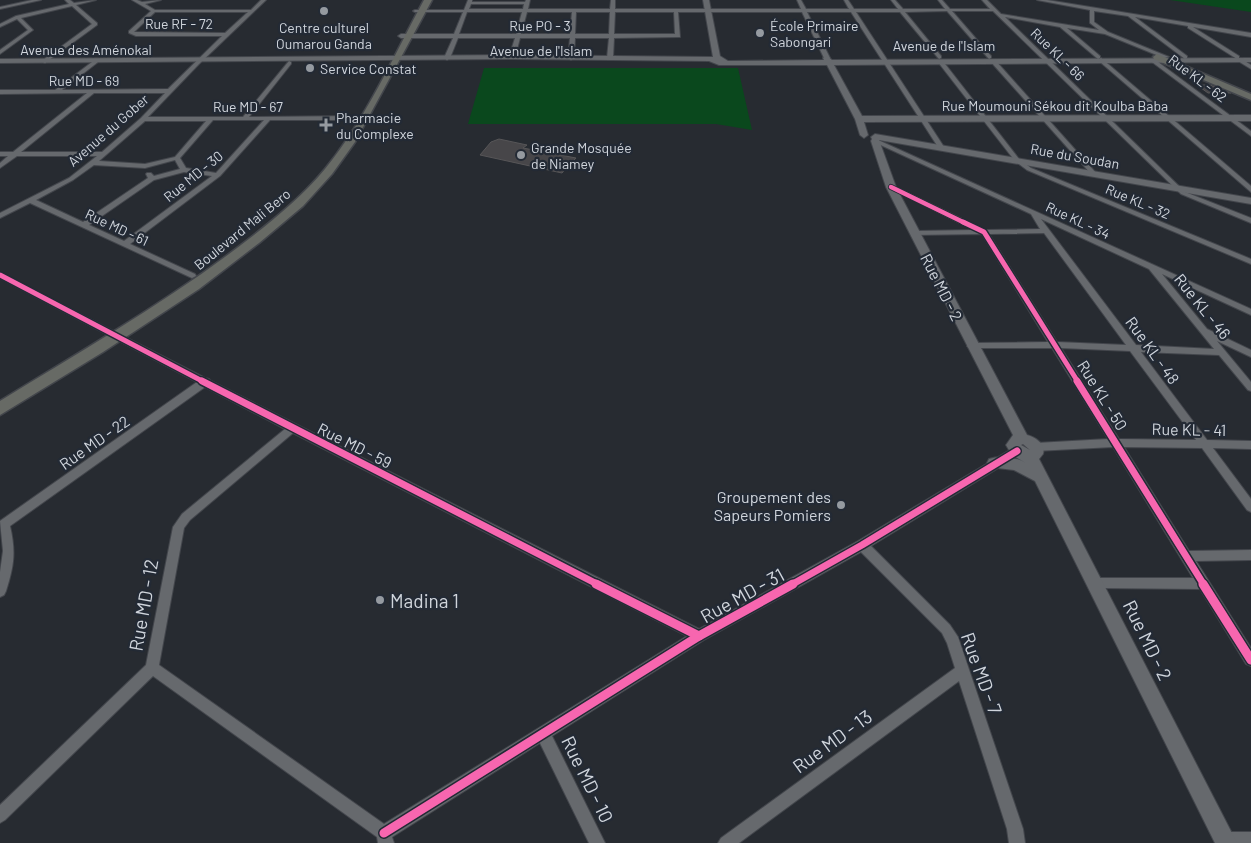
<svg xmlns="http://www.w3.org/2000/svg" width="1251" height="843" viewBox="0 0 1251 843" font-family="Barlow,sans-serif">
	<rect width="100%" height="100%" fill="#272b31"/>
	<g fill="#0a481d">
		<path d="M1170,0H1251V12Z"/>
		<path d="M484,68H738L752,130L716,124H468Z"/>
	</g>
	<g fill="#474649" stroke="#575658">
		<path d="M1197,85H1210L1231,93H1208Z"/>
		<path d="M499,139L527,145L523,148L576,158L562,173L480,155L491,142Z"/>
	</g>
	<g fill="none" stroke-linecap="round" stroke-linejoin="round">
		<defs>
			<g id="street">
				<path d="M32,0H41L0,9V7Z"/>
				<path d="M65,0H70L74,3L96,0L76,5L97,23V25L45,63L43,62V60L92,24L72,6L21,18L33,30L0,54V50L28,30L17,19L0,27V24L16,16L69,4Z"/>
				<path d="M132,0H137L142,2L161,0L145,4L155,10H251L261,0H266L199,64L148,117H243L289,61L291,62V64L249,117L353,116L356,118L353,120H270L220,176L130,244L195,274L196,276L192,278L30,203L0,218V213L69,178L97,156H17L0,168V163L8,156H0V152H13L87,93L0,94V90H55L96,59L99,61L98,62L62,90L168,89L222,36H136L129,33V31L151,11ZM155,12H248L225,33L134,32ZM94,93H165L141,118L102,152H21ZM213,120H264L216,173L186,168L180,158ZM145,121H206L175,157L145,164L99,161ZM175,160L180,169L154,176L151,173H147L146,174L148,178L83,222L36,200L73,180L94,165L145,168ZM184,172L212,176L124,241L89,225L154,180Z"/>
				<path d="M468,0H472V2H525L526,0H530L528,9H610L611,0H615V9H801L797,0H801L806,9H849L844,0H848L854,9H898L891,0H895L903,9H945L938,0H942L950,9H990L982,0H987L1001,14L1099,30L1090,23V10L1037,0H1047L1251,33V37L1193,27L1239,56V58L1237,59L1188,28V26L1135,17L1187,56V58L1185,59L1128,16L1094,11V22L1108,32L1169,57L1164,58L1105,34L1067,28L1100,56V58L1098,59L1060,27L1005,17L1185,192L1251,218V223L1181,194L993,11H952L991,56V58L989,59L947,11L905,12L941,56V58L939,59L900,12H856L944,147L941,149L938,147L851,12H807L830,58L827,60L824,58L802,12H678L680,37L614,38L613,58L610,60L607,58L609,38H575L574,58L571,60L568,58L570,38H520L515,57L512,59L509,57L515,38H458L450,58L447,60L444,58L453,38H401L398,36L401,34H454L463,12H415L413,11L415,10H464ZM471,4H524L523,9H469ZM467,12H522L516,34H459ZM527,12H572L570,34H521ZM576,12H610L609,34H575ZM615,12H674L675,34H614Z"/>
				<path d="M1101,58L1251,186V192L1099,61L1098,60Z"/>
				<path d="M1240,58L1251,65V69L1238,61L1237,60Z"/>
				<path d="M1154,59L1251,131V136L1152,62V60Z"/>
				<path d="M938,60H942L1019,159L1031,168L1251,259V264L1027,170L1015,161L938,62Z"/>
				<path d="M991,60H995L1096,173V175H1092L991,62Z"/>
				<path d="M874,140H878L1251,309V315L1162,274L1207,329L1251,350V357L1217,341L1251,382V391L1248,390L1219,355L1141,352L1207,440L1251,441V449L1213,448L1251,499V512L1247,510L1202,448L1124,447L1189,551L1251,550V560L1196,561L1251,648V666L1246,664L1200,589L1096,588L1092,587L1090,583L1092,579L1096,578H1193L1113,447L1036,451L1032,450L1031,447L1032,444L1036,443L1108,439L1052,348H969L967,346L969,344L972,343L1048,342L982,234L912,235V231H915L974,230L888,187L893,186L985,230L1040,229L1031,214L874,142ZM1041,219L1149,269L1214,349L1136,345ZM1044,233L1126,345L1057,342L989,234ZM1061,348L1130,351L1196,440L1119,439Z"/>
				<path d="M0,273L205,378L209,379L211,381L699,629L858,541L1013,448H1021L1022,451L1021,454L871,546L950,625L958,637L1023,829L1025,843H1009L1007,829L959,681L739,843H718L721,838L955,668L947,643L942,633L861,552L704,640L552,736L605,843H589L540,743L392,837L394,843H378L377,837L153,676L5,820L0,823V805L146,665L173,527L182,514L285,429L205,387L10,526C16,552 14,566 6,591L4,595L0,597V572L3,551L0,521L197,382L0,278ZM293,433L687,636L384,824L159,665L184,528L190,520Z"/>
				<path d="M1224,832H1251V843H1218L1216,840L1219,835Z"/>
			</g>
			<g id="secondary">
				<path d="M703,0H709L720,56L728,61L824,60L823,58L827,56L832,60L1251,58V62L834,65L862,116L1251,115V121L864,122L868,135L864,138L860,135L855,119L827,65H719L709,61L512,59L0,63V59L512,55L713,57Z"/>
				<path d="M875,134L1251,198V204L879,140L896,187L1027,435C1035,437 1046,444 1043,454L1039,459L1237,843H1215L1035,481L1014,470L989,467L987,463L989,459C1000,455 1016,457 1026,463L1012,455L1006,445L1013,435L886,187L871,141L872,139L871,137ZM1023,444L1030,450L1021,445Z"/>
			</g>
			<g id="primary">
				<path d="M424,0H432L355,142L332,174L303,206L259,243L199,289L103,352L0,415V401C81,351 165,303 241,245C271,222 301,198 325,169C366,119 393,57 424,0Z"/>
				<path d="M1157,54L1251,94V100L1154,59L1153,57Z"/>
			</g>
		</defs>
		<use href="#street" stroke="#43464c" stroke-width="2"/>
		<use href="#secondary" stroke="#43464c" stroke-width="2"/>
		<use href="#primary" stroke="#43464c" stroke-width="3"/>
		<use href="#street" fill="#66696d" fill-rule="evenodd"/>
		<use href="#secondary" fill="#66696d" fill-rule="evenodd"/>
		<use href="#primary" fill="#676a65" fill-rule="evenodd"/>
		<defs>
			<path id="cycleway-far3" d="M891,187L965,223"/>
			<g id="cycleway-far2">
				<path d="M963,222L984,232L1078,382"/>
				<path d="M0,275L204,382"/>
			</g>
			<g id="cycleway-far1">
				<path d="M202,381L599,585"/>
				<path d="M1077,381L1204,585"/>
				<path d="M791,585L862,545L1017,451"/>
			</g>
			<g id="cycleway">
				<path d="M596,584L699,636"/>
				<path d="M1203,584L1251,660"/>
				<path d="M384,833L699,636L793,584"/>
			</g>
		</defs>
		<use href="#cycleway-far3" stroke="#232a35" stroke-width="6"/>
		<use href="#cycleway-far2" stroke="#232a35" stroke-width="8"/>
		<use href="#cycleway-far1" stroke="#232a35" stroke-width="10"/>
		<use href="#cycleway" stroke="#232a35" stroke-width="12"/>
		<use href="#cycleway-far3" stroke="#f766af" stroke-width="4.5"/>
		<use href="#cycleway-far2" stroke="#f766af" stroke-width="5"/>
		<use href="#cycleway-far1" stroke="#f766af" stroke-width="7"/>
		<use href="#cycleway" stroke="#f766af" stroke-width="9"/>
	</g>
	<g fill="#959aa0" stroke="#232a35" stroke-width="2">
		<circle cx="324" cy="11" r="5"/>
		<circle cx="760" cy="33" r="5"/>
		<circle cx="310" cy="68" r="5"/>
		<path d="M323.5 117.5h5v5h5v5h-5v5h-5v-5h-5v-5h5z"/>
		<circle cx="521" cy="155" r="5"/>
		<circle cx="841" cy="505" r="5"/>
		<circle cx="380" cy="600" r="5"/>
	</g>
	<g text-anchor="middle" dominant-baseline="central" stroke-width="4.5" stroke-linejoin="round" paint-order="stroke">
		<g font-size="14" fill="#d0d5dc" stroke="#232a35">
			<text x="179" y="23">Rue RF - 72</text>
			<text x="540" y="25">Rue PO - 3</text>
			<text x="944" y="45">Avenue de l'Islam</text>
			<text x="86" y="49">Avenue des Aménokal</text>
			<text x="541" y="50">Avenue de l'Islam</text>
			<text transform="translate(1058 54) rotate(44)">Rue KL - 66</text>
			<text transform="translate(1198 78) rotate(37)">Rue KL - 62</text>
			<text x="84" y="80">Rue MD - 69</text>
			<text x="1055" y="105">Rue Moumouni Sékou dit Koulba Baba</text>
			<text x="248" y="106">Rue MD - 67</text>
			<text transform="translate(108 130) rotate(-41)">Avenue du Gober</text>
			<text transform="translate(1075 156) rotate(10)">Rue du Soudan</text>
			<text transform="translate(193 176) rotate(-39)">Rue MD - 30</text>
			<text transform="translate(1138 201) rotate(23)">Rue KL - 32</text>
			<text transform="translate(1078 220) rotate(25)">Rue KL - 34</text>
			<text transform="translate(117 227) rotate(25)">Rue MD - 61</text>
			<text transform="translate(242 229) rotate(-39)">Boulevard Mali Bero</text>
		</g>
		<g font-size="14" fill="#d0d5dc" stroke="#232a35" text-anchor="start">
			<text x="770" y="25">École Primaire<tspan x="770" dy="16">Sabongari</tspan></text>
			<text x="324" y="27" text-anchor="middle">Centre culturel<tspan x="324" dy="16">Oumarou Ganda</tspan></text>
			<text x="320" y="68">Service Constat</text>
			<text x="336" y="117">Pharmacie<tspan x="336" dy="16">du Complexe</tspan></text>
			<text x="531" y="147">Grande Mosquée<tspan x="531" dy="16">de Niamey</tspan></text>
		</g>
		<g font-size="16" fill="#d0d5dc" stroke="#232a35">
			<text transform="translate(942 287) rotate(63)">Rue MD - 2</text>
			<text transform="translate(1203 306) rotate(51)">Rue KL - 46</text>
			<text transform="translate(1153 350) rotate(54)">Rue KL - 48</text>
			<text transform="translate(1103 395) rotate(58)">Rue KL - 50</text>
			<text transform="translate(1189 429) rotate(1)">Rue KL - 41</text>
			<text transform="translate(94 442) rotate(-35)">Rue MD - 22</text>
			<text transform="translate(355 445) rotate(27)">Rue MD - 59</text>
		</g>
		<g font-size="16" fill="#d0d5dc" stroke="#232a35" text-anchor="end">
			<text x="831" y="496">Groupement des<tspan x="831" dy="18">Sapeurs Pomiers</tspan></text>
		</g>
		<g font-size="19" fill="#d0d5dc" stroke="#232a35">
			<text transform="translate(742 595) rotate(-29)">Rue MD - 31</text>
			<text transform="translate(143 605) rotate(-80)">Rue MD - 12</text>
			<text transform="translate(1148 640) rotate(64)">Rue MD - 2</text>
			<text transform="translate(982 673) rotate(70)">Rue MD - 7</text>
			<text transform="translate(832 741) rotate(-36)">Rue MD - 13</text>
			<text transform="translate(588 779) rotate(64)">Rue MD - 10</text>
		</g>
		<g font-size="19" fill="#d0d5dc" stroke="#232a35" text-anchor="start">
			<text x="390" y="600">Madina 1</text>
		</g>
	</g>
</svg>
